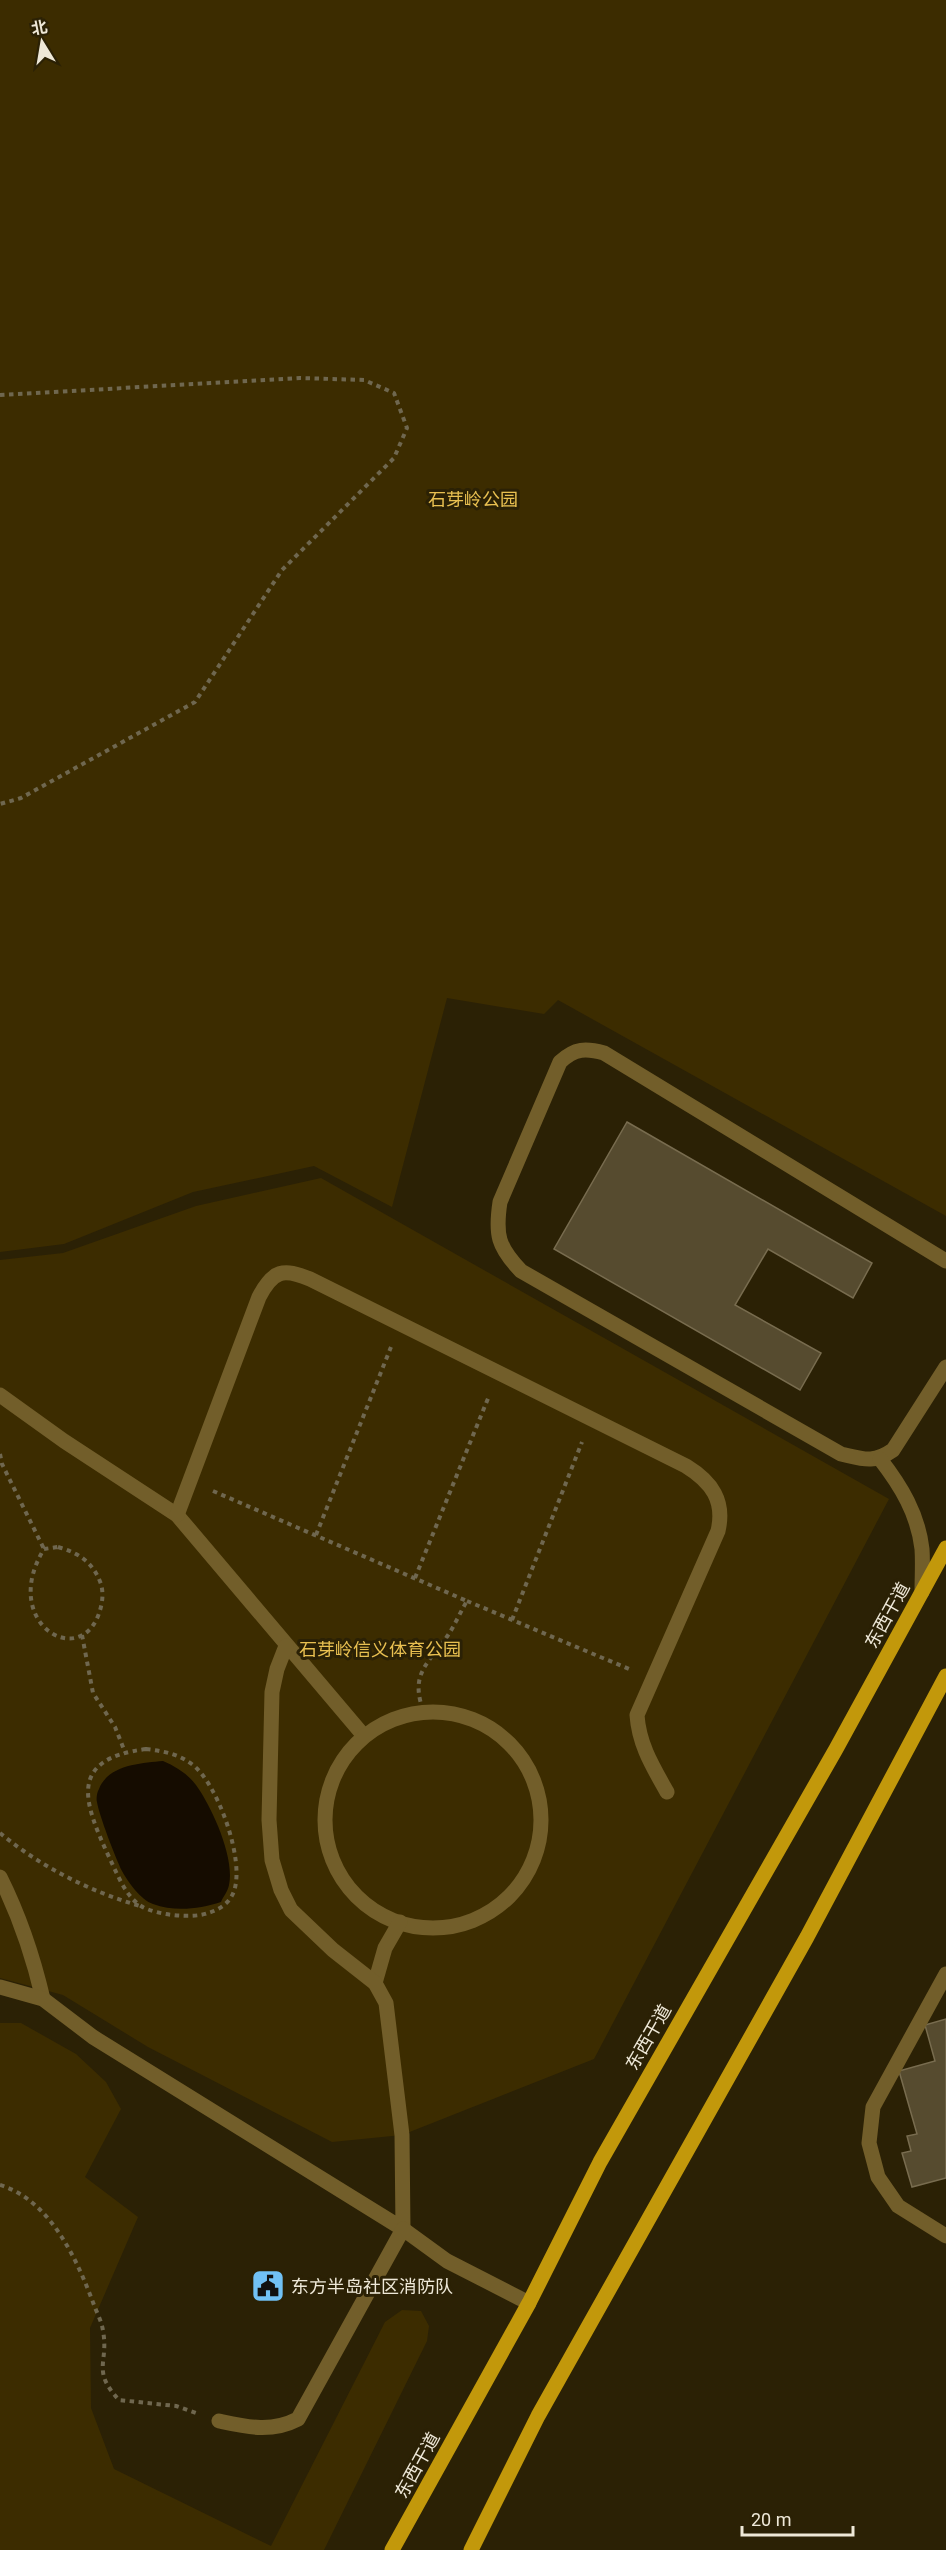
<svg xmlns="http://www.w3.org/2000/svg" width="946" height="2550" viewBox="0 0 946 2550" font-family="Roboto,'Noto Sans SC',sans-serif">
	<rect width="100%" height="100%" fill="#2b2105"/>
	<g fill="#3c2c00">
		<path d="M0,0H946V1216L558,1000L544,1014L447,998L392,1207L314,1166L193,1192L64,1244L0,1252Z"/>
		<path d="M321,1178L889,1499L594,2059L402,2135L332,2142L148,2047L63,1995L0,1978V1260L63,1253L196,1206Z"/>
		<path d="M0,2023H21L76,2054L106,2082L121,2109L85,2177L138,2217L90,2328L91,2408L114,2469L271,2546L385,2322L402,2310L421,2311L429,2326L427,2341L324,2550H0Z"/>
	</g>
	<path fill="#150c00" d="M163,1761C175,1766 188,1774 196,1785C212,1807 235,1858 229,1885C228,1891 223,1897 221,1902C199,1909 175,1912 153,1904C141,1900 128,1882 122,1871C116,1859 99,1815 97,1802C96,1799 97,1792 99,1789C108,1765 141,1763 163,1761Z"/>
	<g fill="#564b2f" stroke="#786c4f" stroke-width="1.5">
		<path d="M627,1122L872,1263L853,1298L768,1249L735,1305L821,1353L800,1390L554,1249Z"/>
		<path d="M946,2019V2178L912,2187L902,2153L911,2151L907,2136L917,2134L899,2071L935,2061L925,2025Z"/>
	</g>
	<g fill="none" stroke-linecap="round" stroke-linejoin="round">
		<g stroke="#6f674f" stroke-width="4" stroke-dasharray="4.5 4.5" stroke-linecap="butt">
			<path d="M0,395L300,378L364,380L394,393L407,428L394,458L282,570L195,702L21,798L0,804"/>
			<path d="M0,1454L2,1464L44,1549"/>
			<path d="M213,1491L467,1601C459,1614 453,1630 443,1642C423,1668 411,1678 424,1713"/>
			<path d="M316,1535L391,1347"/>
			<path d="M58,1547C79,1553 93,1562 101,1584C104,1595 102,1606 98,1616C77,1669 0,1621 44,1549Z"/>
			<path d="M415,1578L489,1396"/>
			<path d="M467,1601L629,1669"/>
			<path d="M512,1620L582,1442"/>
			<path d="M82,1635L93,1693L115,1727L125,1752"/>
			<path d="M146,1749C163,1751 179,1754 193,1765C218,1785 245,1860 234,1891C230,1903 219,1910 208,1913C193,1919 155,1915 141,1906C125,1896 117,1873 109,1857C83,1801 68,1759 146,1749Z"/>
			<path d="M0,1833C41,1867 89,1891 140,1906"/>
			<path d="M0,2185C50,2200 77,2259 94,2305C97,2313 102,2322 103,2331C109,2363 91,2370 119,2400L176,2406L196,2413"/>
		</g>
		<g stroke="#725e2a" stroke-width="15">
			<path d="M946,1261L604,1053C586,1048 575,1048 560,1062L500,1202C495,1235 498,1247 521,1271L841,1454C863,1459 873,1464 893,1450L946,1367"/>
			<path d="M0,1395L64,1441L177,1515L364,1736"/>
			<path d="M880,1459C901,1486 918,1514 922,1549C923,1563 922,1577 922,1592"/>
			<path d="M177,1515L259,1297C273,1270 283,1268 310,1279L686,1466C712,1482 725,1501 718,1531L637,1715C639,1745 653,1767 667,1792"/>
			<circle cx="433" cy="1820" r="108"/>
			<path d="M0,1877C20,1917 33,1956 43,1999"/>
			<path d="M946,1974L873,2107L869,2143L878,2177L898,2206L946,2236"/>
			<path d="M375,1983L385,1948L400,1922"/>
			<path d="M0,1987L43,1999L93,2037L403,2229L402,2135L386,2003L375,1983L333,1950L291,1910L281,1890L272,1860L269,1820L272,1692L277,1669L286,1646"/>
			<path d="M219,2421C247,2427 271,2433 298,2419L403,2229L447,2261L529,2303"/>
		</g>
		<g stroke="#c2980b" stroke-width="15">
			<path d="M392,2550L529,2303L600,2162L836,1749L946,1548"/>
			<path d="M471,2550L538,2416L807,1937L946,1676"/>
		</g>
	</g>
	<defs>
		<symbol id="civic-square" viewBox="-11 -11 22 22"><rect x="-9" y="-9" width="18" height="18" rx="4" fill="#71c1f5" stroke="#2b2105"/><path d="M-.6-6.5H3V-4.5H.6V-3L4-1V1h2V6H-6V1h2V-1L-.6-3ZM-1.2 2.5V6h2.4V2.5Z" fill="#111"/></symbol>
	</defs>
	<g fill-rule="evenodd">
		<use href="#civic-square" x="249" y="2267" width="38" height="38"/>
	</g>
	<g text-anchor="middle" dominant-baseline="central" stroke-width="6" stroke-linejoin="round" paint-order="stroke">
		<g font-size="18" fill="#e9c051" stroke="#2b2105">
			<text x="473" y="499">石芽岭公园</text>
			<text x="380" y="1649">石芽岭信义体育公园</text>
		</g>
		<g font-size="18" fill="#eee8d8" stroke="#2b2105">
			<text transform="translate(887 1615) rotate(-61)">东西干道</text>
			<text transform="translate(648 2037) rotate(-60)">东西干道</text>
			<text transform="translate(417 2465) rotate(-61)">东西干道</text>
		</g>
		<g font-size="18" fill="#eee8d8" stroke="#2b2105" text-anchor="start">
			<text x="291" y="2286">东方半岛社区消防队</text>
		</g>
	</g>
	<g transform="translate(42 42) rotate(349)" stroke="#2b2105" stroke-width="4.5" paint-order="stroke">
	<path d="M0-4.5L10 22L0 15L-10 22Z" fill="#eee8d8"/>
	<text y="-9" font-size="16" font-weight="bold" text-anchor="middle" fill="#eee8d8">北</text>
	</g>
	<path d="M742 2526v9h111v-9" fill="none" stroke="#eee8d8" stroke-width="3"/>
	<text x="751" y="2526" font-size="18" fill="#eee8d8" stroke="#2b2105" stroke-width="4.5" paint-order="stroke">20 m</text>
</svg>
